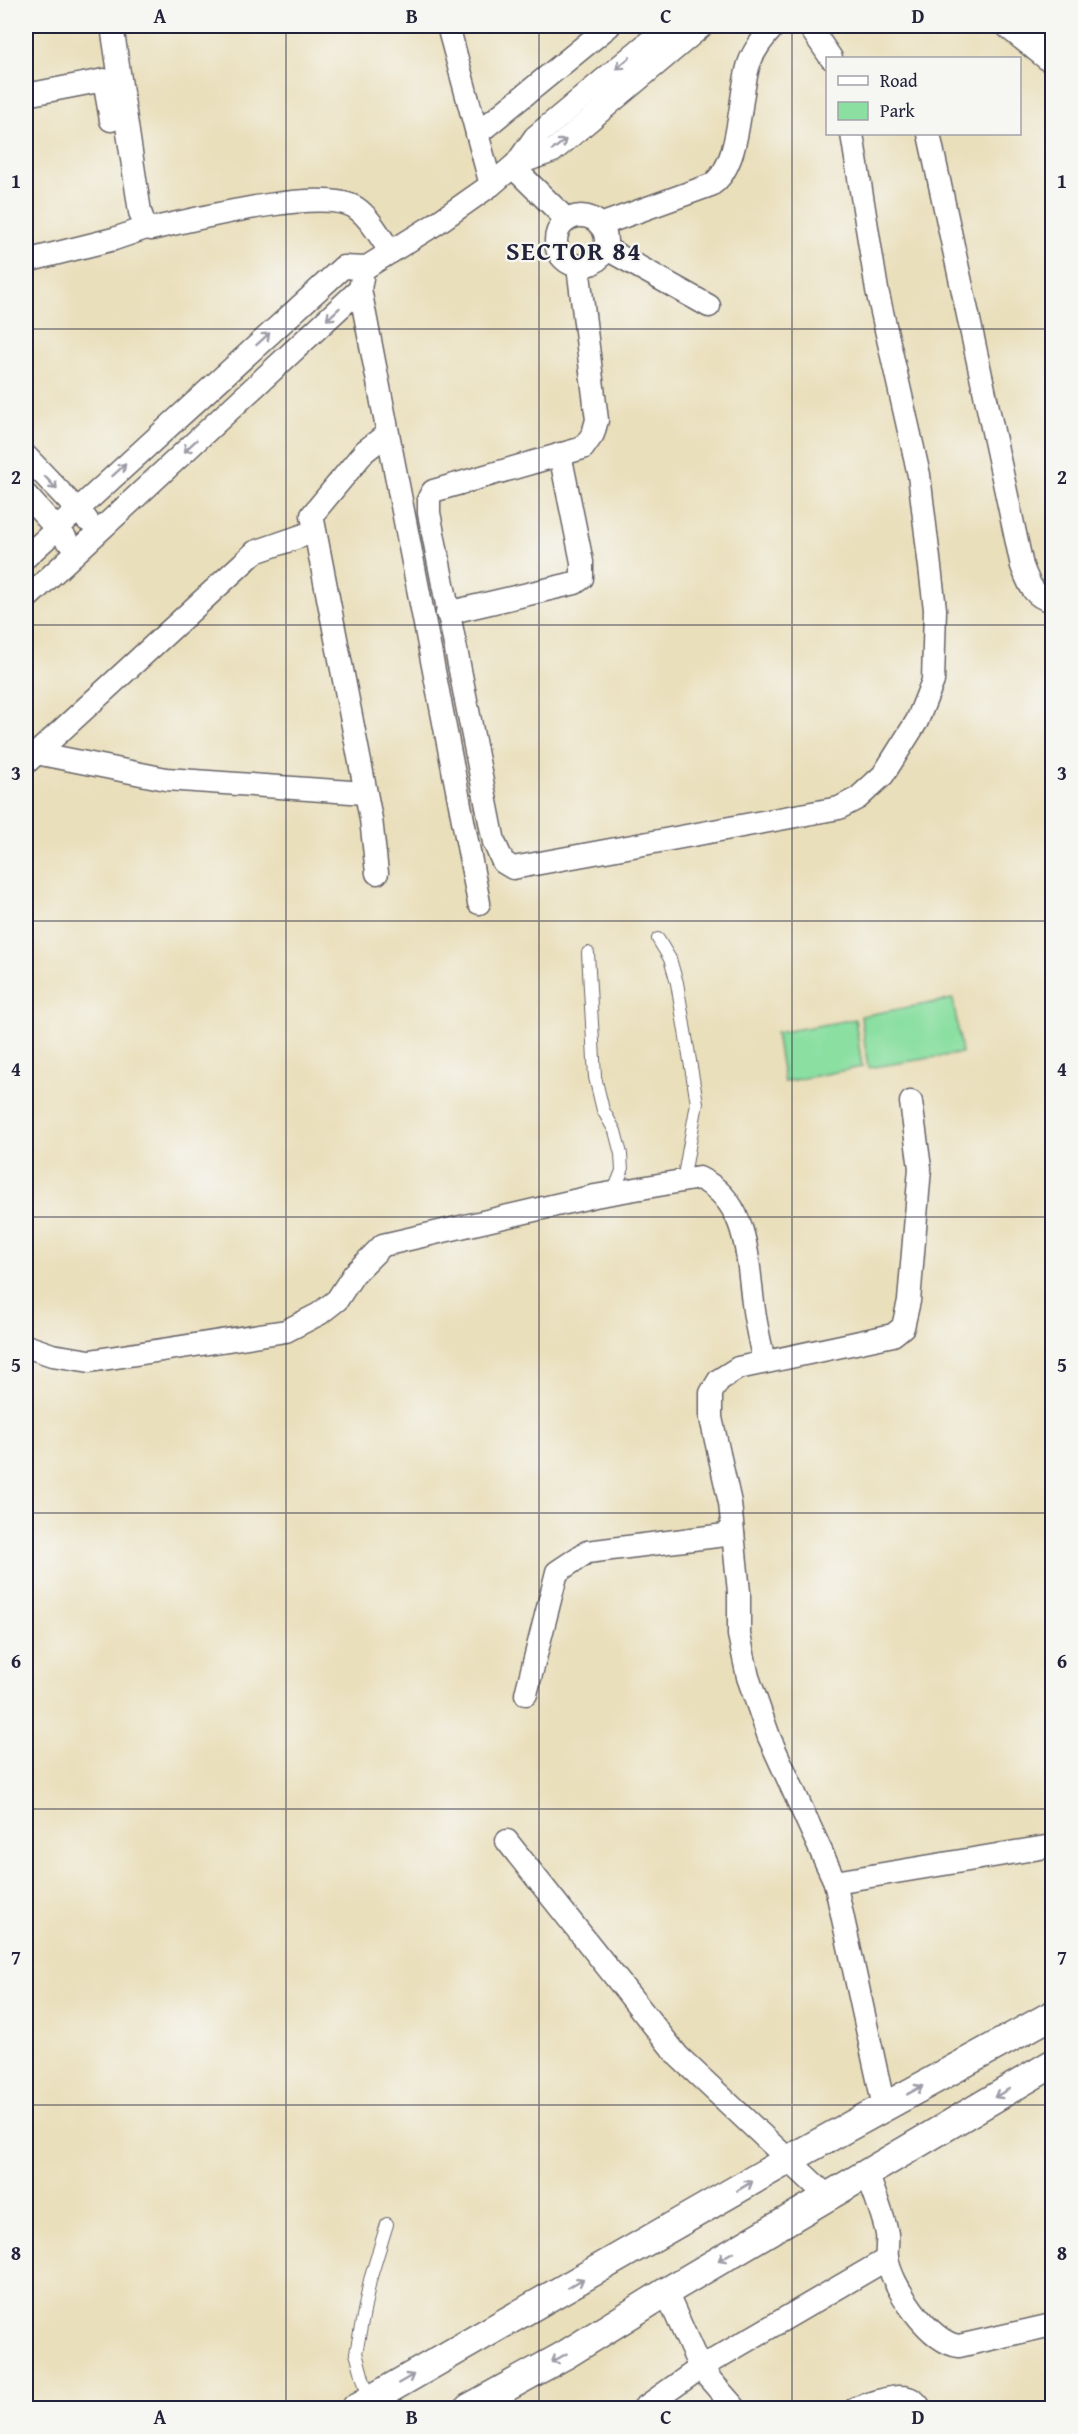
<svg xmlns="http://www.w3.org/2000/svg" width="1078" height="2434" viewBox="0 0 1078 2434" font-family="'Gentium Book Plus',serif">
	<rect width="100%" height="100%" fill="#f6f6f2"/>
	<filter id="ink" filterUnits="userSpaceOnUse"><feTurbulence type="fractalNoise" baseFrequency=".0167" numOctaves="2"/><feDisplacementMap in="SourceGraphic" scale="12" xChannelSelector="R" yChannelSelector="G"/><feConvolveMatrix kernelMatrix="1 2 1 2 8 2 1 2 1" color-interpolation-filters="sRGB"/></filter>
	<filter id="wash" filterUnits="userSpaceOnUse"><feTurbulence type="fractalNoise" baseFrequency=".008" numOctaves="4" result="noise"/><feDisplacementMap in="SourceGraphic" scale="24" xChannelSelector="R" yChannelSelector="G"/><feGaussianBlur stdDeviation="1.35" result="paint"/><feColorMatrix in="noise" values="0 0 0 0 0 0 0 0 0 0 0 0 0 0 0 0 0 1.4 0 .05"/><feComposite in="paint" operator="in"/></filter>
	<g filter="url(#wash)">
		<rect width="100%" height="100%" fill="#eadfbb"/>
		<g fill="#8adfa1" stroke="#56806e" stroke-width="1.5">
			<path d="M953,999L962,1053L868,1068L861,1016Z"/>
			<path d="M855,1019L862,1067L784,1082L776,1033Z"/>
		</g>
	</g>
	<g filter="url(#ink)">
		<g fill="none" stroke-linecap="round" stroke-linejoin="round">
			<defs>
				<g id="service">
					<path d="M658,939L670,959L677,983L697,1103L683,1181"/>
					<path d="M588,953L595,1077L603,1110L615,1131L621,1154L622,1171L613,1193"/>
					<path d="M369,2400L356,2353L370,2280L387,2224"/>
				</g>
				<g id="minor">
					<path d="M112,26L140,212L146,228L151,229C191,220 323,186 356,208C371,218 381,239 391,252"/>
					<path d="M448,26L491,185"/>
					<path d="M668,26L535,137L516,164L553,151L702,26"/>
					<path d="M809,26L831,58"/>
					<path d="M26,95L104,80L111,120"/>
					<path d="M477,134L609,26"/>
					<path d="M929,134L1022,566C1029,584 1033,597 1052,601"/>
					<path d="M513,167L567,220"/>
					<circle cx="581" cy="241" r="25"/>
					<path d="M600,225L711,185C742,165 738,97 749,64C754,49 764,38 774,26"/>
					<path d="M605,248L709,306"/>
					<path d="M26,261L114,239L146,228"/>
					<path d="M578,266L597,420L593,434L583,448L433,491L429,498V513L494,842L503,862L513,868L839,808L858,798L883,775L917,721L933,681L935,609L919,475L877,290L852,134"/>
					<path d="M360,289L479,903"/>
					<path d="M26,456L87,520"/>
					<path d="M26,495L66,539"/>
					<path d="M26,557L343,267L365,268L434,225L491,185L516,164"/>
					<path d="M26,599L360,289L362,278"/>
					<path d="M447,613L575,583L582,578V562L560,454"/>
					<path d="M36,753L166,779L365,793"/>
					<path d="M26,763L255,552L313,532"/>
					<path d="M377,873L371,819L312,515L365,451L387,434"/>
					<path d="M911,1102L920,1168L909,1301L903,1327L893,1335L738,1368L719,1380L711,1393V1418L730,1503L739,1592V1635L748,1677L769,1737L835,1882L1052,1846"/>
					<path d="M26,1346L52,1355L90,1361L286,1331L319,1314L337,1300L354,1274L383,1245L595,1196L699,1178C748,1201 747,1256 753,1303C755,1322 760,1342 764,1362"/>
					<path d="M526,1694L557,1572L587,1552L733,1534"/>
					<path d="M507,1841L678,2056L827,2196"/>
					<path d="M835,1882L884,2107"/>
					<path d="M867,2173C874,2193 883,2213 887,2234C888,2242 886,2250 887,2257C890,2285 930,2343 959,2346L1052,2325"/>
					<path d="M666,2292L700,2368L735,2408"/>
					<path d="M644,2408L700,2368L887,2259"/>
					<path d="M856,2408C876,2403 908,2386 920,2408"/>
				</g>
				<g id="tertiary">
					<path d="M1011,26L1052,59"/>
					<path d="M356,2408L788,2160L1052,2015"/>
					<path d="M469,2408L565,2355L666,2292L1052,2064"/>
				</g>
			</defs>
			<use href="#service" stroke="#686468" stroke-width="14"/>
			<use href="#minor" stroke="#686468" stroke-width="25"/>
			<use href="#tertiary" stroke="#686468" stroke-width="31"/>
			<use href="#service" stroke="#fff" stroke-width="12"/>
			<use href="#minor" stroke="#fff" stroke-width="22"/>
			<use href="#tertiary" stroke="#fff" stroke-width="28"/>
		</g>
		<defs><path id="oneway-shaft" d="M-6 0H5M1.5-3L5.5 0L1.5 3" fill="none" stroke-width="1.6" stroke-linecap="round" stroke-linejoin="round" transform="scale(1.5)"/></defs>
		<g stroke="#9c9ca7">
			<use href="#oneway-shaft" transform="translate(623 63) rotate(140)"/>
			<use href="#oneway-shaft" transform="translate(559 145) rotate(-38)"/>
			<use href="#oneway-shaft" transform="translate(333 314) rotate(137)"/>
			<use href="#oneway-shaft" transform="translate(263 339) rotate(-42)"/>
			<use href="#oneway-shaft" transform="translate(190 446) rotate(137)"/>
			<use href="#oneway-shaft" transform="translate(119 470) rotate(-42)"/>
			<use href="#oneway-shaft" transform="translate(51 483) rotate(47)"/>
			<use href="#oneway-shaft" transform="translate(915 2090) rotate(-29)"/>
			<use href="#oneway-shaft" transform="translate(1002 2093) rotate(150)"/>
			<use href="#oneway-shaft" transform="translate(745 2186) rotate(-31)"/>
			<use href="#oneway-shaft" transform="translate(726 2256) rotate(150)"/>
			<use href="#oneway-shaft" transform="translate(576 2283) rotate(-30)"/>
			<use href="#oneway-shaft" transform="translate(559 2358) rotate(150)"/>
			<use href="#oneway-shaft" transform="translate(406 2379) rotate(-30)"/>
		</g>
	</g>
	<path fill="none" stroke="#22223b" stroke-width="1.5" stroke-opacity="0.55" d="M286,26V2408M539,26V2408M792,26V2408M26,329H1052M26,625H1052M26,921H1052M26,1217H1052M26,1513H1052M26,1809H1052M26,2105H1052"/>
	<g text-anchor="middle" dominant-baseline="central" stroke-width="4.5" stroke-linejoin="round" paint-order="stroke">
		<g font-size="26" font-weight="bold" letter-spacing="1.5" fill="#22223b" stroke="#f6f6f2">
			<text x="574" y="250">SECTOR 84</text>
		</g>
	</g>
	<rect width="1078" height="2434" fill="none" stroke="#f6f6f2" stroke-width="66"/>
	<rect x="826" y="57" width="195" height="78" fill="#f6f6f2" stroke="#a1a1a9" stroke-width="1.5"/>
	<rect x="838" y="76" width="30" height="9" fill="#ffffff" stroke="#a1a1a9" stroke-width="1.5"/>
	<text x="880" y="87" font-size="18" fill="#22223b">Road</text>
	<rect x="838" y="102" width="30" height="18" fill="#8adfa1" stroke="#a1a1a9" stroke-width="1.5"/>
	<text x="880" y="117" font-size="18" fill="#22223b">Park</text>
	<rect x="33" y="33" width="1012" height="2368" fill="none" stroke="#22223b" stroke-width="2"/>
	<g font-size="20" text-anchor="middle" font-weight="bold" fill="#22223b">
		<text x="160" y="23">A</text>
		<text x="412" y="23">B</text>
		<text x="666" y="23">C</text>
		<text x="918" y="23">D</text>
		<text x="16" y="188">1</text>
		<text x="1062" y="188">1</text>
		<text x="16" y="484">2</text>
		<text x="1062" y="484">2</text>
		<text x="16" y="780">3</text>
		<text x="1062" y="780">3</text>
		<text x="16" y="1076">4</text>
		<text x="1062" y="1076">4</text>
		<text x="16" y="1372">5</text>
		<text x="1062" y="1372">5</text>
		<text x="16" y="1668">6</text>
		<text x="1062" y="1668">6</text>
		<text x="16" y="1964">7</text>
		<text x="1062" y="1964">7</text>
		<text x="16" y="2260">8</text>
		<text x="1062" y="2260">8</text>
		<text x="160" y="2424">A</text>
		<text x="412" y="2424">B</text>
		<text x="666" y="2424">C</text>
		<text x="918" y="2424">D</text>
	</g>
</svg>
